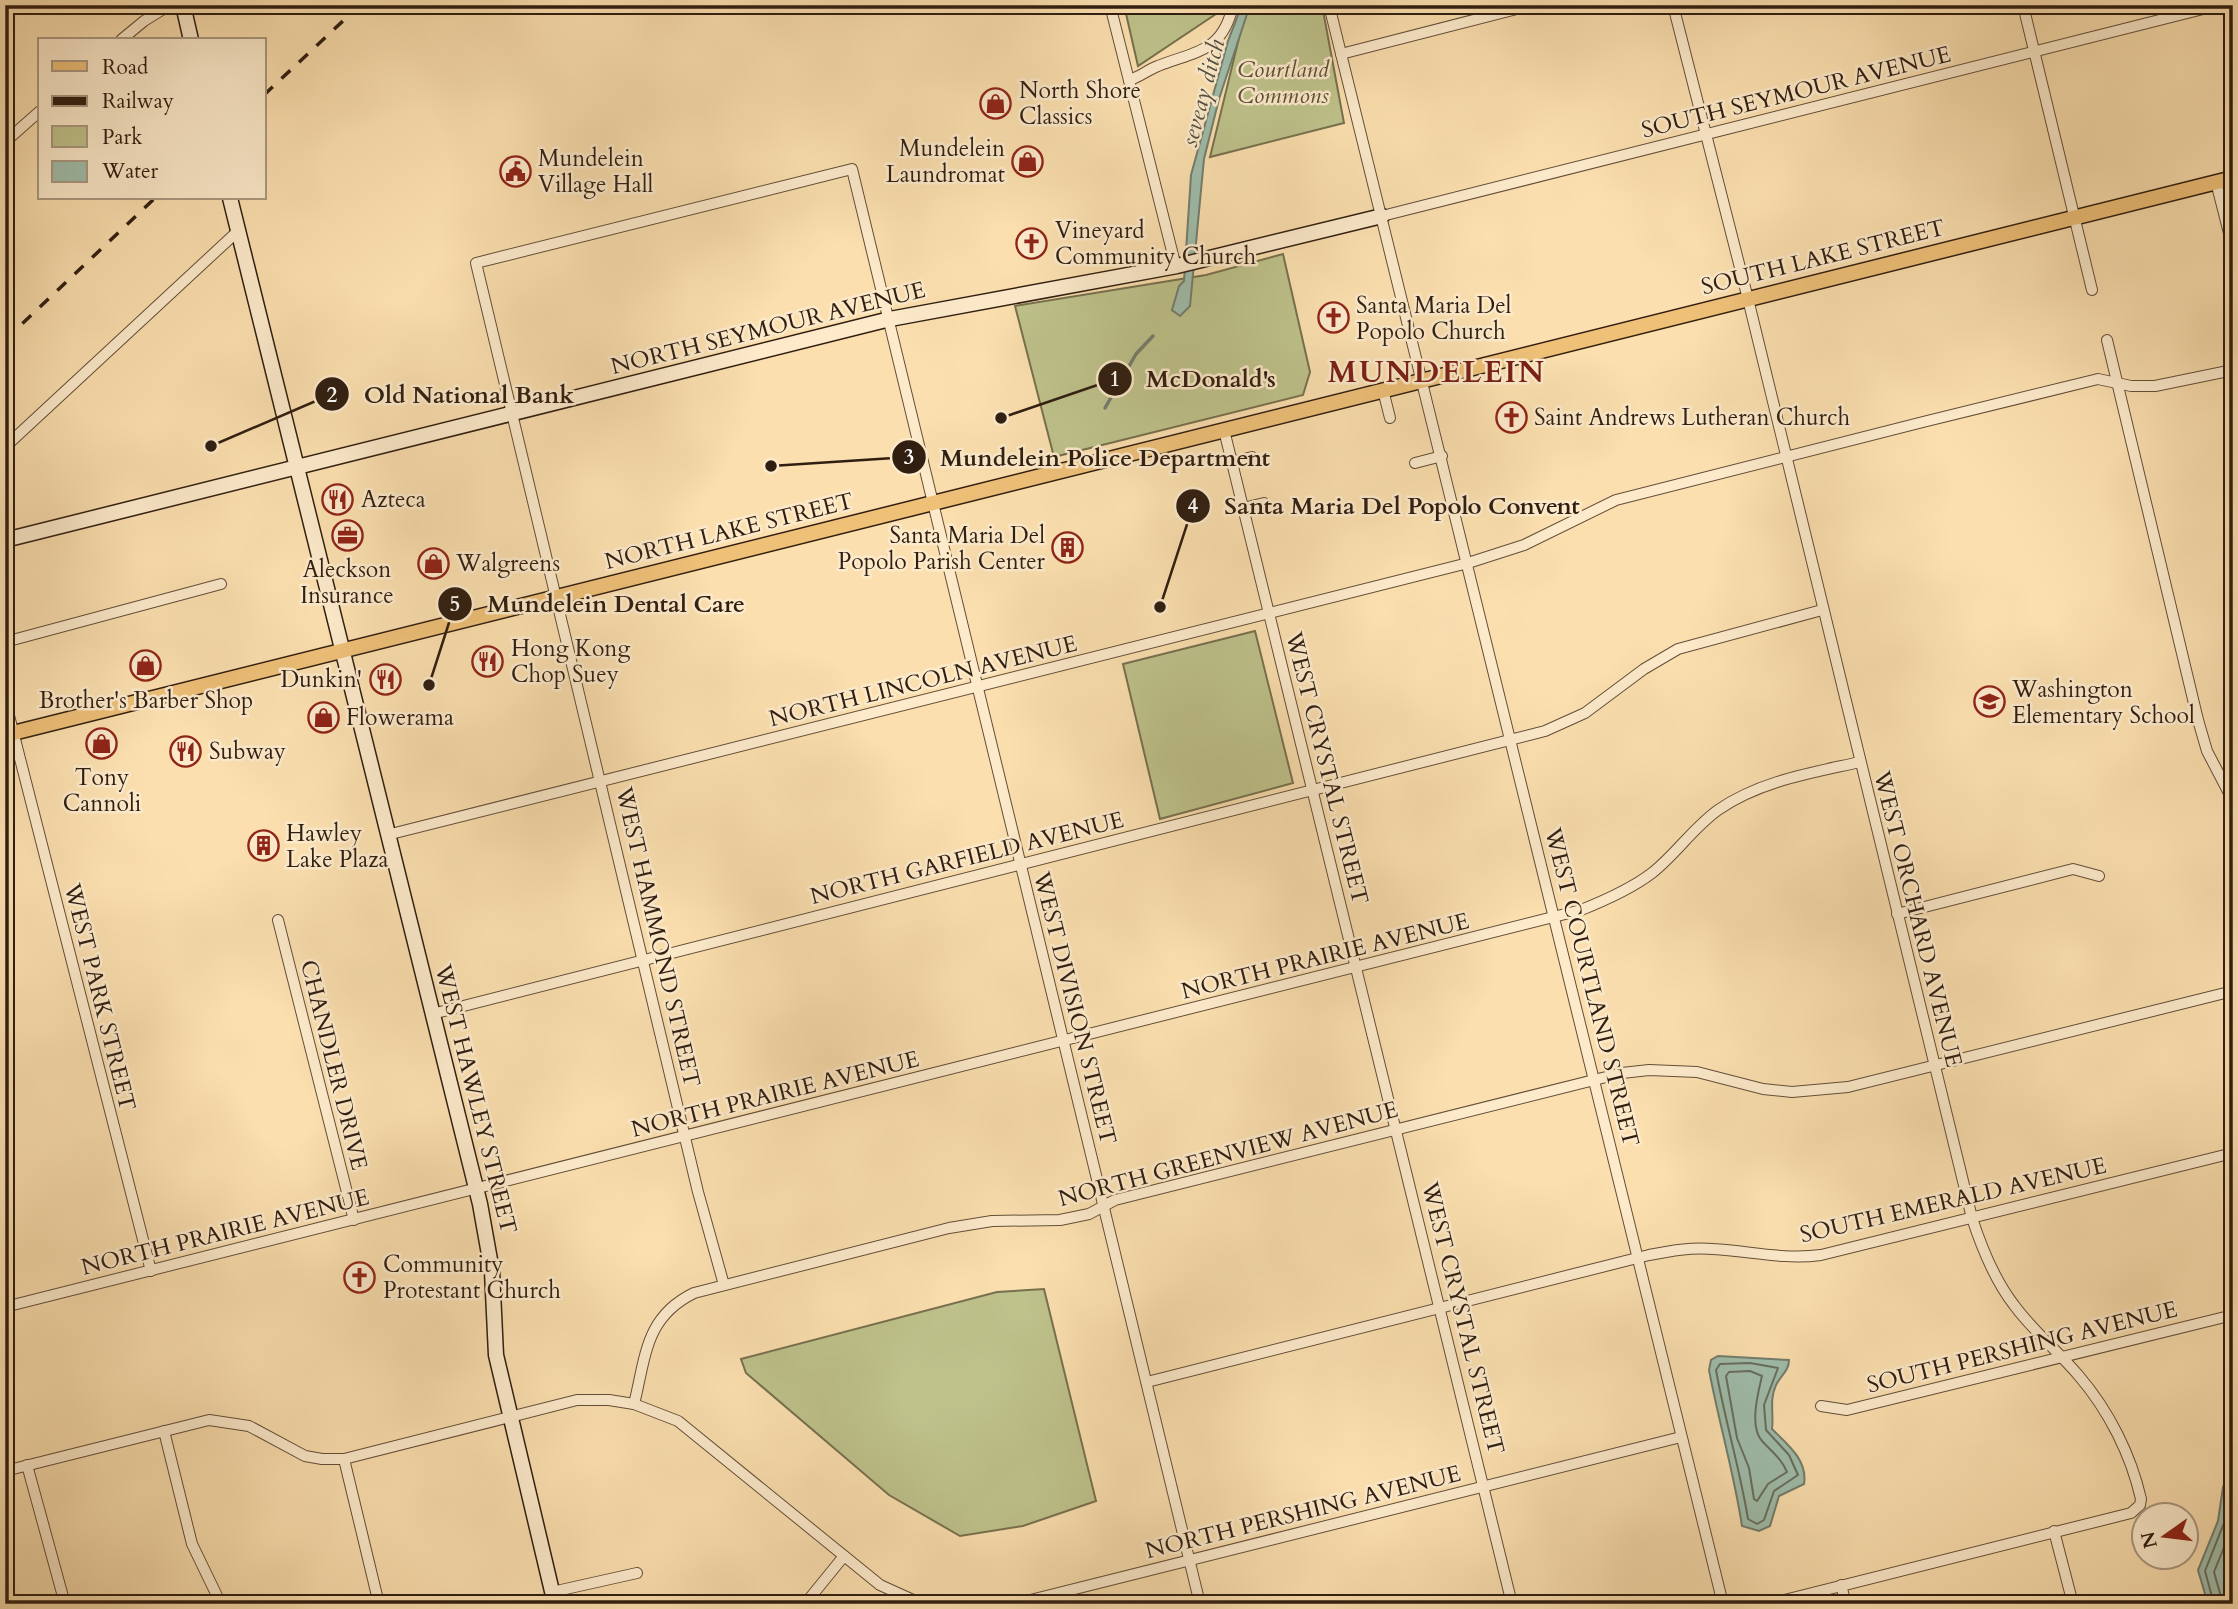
<svg xmlns="http://www.w3.org/2000/svg" width="2238" height="1609" viewBox="0 0 2238 1609" font-family="Cardo,serif">
	<rect width="100%" height="100%" fill="#fbdfaf"/>
	<filter id="stains"><feTurbulence type="fractalNoise" baseFrequency=".00286" numOctaves="4"/><feColorMatrix values="0 0 0 0 .2 0 0 0 0 .09 0 0 0 0 .02 0 0 0 .5 -.17"/></filter>
	<radialGradient id="worn" r=".72"><stop offset=".6" stop-color="#630" stop-opacity="0"/><stop offset="1" stop-color="#630" stop-opacity=".3"/></radialGradient>
	<g fill="#bec28b" stroke="#77704e" stroke-width="2">
		<path d="M1124,5H1220L1219,12L1138,66Z"/>
		<path d="M1247,5H1322L1344,123L1210,157Z"/>
		<path d="M1283,254L1310,372L1303,395L1054,457L1015,306L1206,275Z"/>
		<path d="M1255,631L1293,783L1160,819L1123,664Z"/>
		<path d="M1044,1289L1096,1501L1023,1526L960,1536L889,1495L746,1373L741,1359L997,1292Z"/>
	</g>
	<g fill="#9fbdab" stroke="#737d6d" stroke-width="2">
		<path d="M1242,5H1250L1219,99L1204,159L1190,306L1180,316L1172,310L1179,286L1184,281L1191,175L1228,41Z"/>
		<path d="M1718,1356L1789,1360C1789,1371 1781,1375 1776,1385C1769,1400 1774,1413 1772,1429C1787,1444 1808,1460 1804,1484L1779,1496L1770,1526L1759,1531L1742,1526C1734,1473 1719,1423 1709,1370L1711,1360Z"/>
		<path d="M2233,1465V1604H2208L2198,1570L2218,1521L2223,1487Z"/>
	</g>
	<g fill="none" stroke-linecap="round" stroke-linejoin="round">
		<g stroke="#686e5e" stroke-width="2">
			<path d="M1750,1363L1778,1368L1764,1405L1766,1430L1789,1455L1798,1475L1774,1491L1764,1520L1757,1524L1748,1519C1740,1469 1725,1421 1716,1370L1720,1364Z"/>
			<path d="M1750,1371L1762,1376C1758,1393 1749,1427 1762,1441C1772,1452 1781,1458 1787,1472L1768,1484L1757,1501L1754,1499L1749,1468L1737,1438L1726,1376L1729,1372Z"/>
			<path d="M2214,1604L2205,1571L2224,1523L2233,1483"/>
			<path d="M2223,1604L2214,1572L2233,1525"/>
		</g>
		<path stroke="#737d6d" stroke-width="3.5" d="M1105,408L1136,354L1153,336"/>
		<defs>
			<g id="street">
				<path d="M1110,5L1176,267"/>
				<path d="M1329,5L1723,1604"/>
				<path d="M1673,5L1748,299L1972,1218C1982,1249 1994,1279 2014,1305C2033,1331 2058,1351 2079,1376C2109,1411 2131,1455 2141,1499L2140,1505L2131,1513L1769,1604"/>
				<path d="M2023,5L2092,290"/>
				<path d="M121,40L144,21L170,5"/>
				<path d="M5,53L6,55"/>
				<path d="M1341,54L1532,5"/>
				<path d="M1129,80C1140,77 1147,70 1158,66C1196,51 1223,52 1233,5"/>
				<path d="M5,142L40,111"/>
				<path d="M2216,182L2233,249"/>
				<path d="M1382,216L2219,5"/>
				<path d="M2107,340L2198,720L2207,751L2233,801"/>
				<path d="M1383,390L1390,418"/>
				<path d="M1224,430L1512,1604"/>
				<path d="M5,447L238,231"/>
				<path d="M1232,462L1252,457"/>
				<path d="M1415,463L1442,456"/>
				<path d="M1243,508L1264,503"/>
				<path d="M5,642L221,584"/>
				<path d="M5,700L151,1271"/>
				<path d="M387,835L1468,563L1524,545L1616,500L1923,422L2098,379L2131,386H2155L2233,370"/>
				<path d="M1897,914L2073,869L2099,876"/>
				<path d="M278,920L354,1220"/>
				<path d="M432,1014L1545,731L1585,713L1644,669L1678,649L1822,610"/>
				<path d="M724,1285L698,1192L476,263L852,169L1200,1604"/>
				<path d="M5,1307L1581,910C1606,900 1631,889 1652,873C1676,854 1693,828 1718,810C1760,781 1811,773 1860,762"/>
				<path d="M1147,1382L1649,1255C1670,1251 1691,1247 1713,1249C1750,1251 1783,1260 1821,1255L2233,1153"/>
				<path d="M634,1404C646,1356 645,1317 694,1293L949,1228L992,1221L1060,1220L1089,1214L1115,1200L1622,1073L1649,1070L1697,1072L1763,1089L1792,1092L1848,1087L2233,991"/>
				<path d="M1821,1406L1847,1410L2233,1315"/>
				<path d="M164,1431L192,1544L221,1604"/>
				<path d="M344,1459L379,1604"/>
				<path d="M27,1465L65,1604"/>
				<path d="M5,1471L209,1420L249,1426L305,1456L322,1459H344L577,1400H609L634,1404L678,1421L880,1585L922,1604"/>
				<path d="M2054,1531L2073,1604"/>
				<path d="M1841,1585L1846,1604"/>
				<path d="M552,1592L637,1573"/>
				<path d="M805,1604L844,1556"/>
				<path d="M1015,1604L1681,1437"/>
			</g>
			<g id="secondary">
				<path d="M183,5L191,40"/>
				<path d="M230,198L480,1204L492,1271L496,1355L555,1604"/>
				<path d="M5,540L890,319L1177,266L1382,216"/>
			</g>
			<path id="primary" d="M5,735L2233,178"/>
		</defs>
		<use href="#street" stroke="#634e38" stroke-width="12"/>
		<use href="#secondary" stroke="#301e11" stroke-width="17"/>
		<use href="#primary" stroke="#301e11" stroke-width="17"/>
		<use href="#street" stroke="#fceacb" stroke-width="10"/>
		<use href="#secondary" stroke="#fceacb" stroke-width="14"/>
		<use href="#primary" stroke="#eec078" stroke-width="14"/>
		<g stroke="#301e11" stroke-width="3.5" stroke-dasharray="12 12" stroke-linecap="butt">
			<path d="M264,95L360,5"/>
			<path d="M5,340L155,198"/>
		</g>
	</g>
	<defs>
		<symbol id="shop-ring" viewBox="-11 -11 22 22"><circle r="9.5" fill="#fceacb" stroke="#8f2418" stroke-width="1.5"/><path d="M-5-2.5h2.3a2.7 3.5 0 0 1 5.4 0H5L5.5 6h-11ZM-1.5-2.5h3a1.5 2.3 0 0 0-3 0Z" fill="#8f2418"/></symbol>
		<symbol id="civic-ring" viewBox="-11 -11 22 22"><circle r="9.5" fill="#fceacb" stroke="#8f2418" stroke-width="1.5"/><path d="M-.6-6.5H3V-4.5H.6V-3L4-1V1h2V6H-6V1h2V-1L-.6-3ZM-1.2 2.5V6h2.4V2.5Z" fill="#8f2418"/></symbol>
		<symbol id="church-ring" viewBox="-11 -11 22 22"><circle r="9.5" fill="#fceacb" stroke="#8f2418" stroke-width="1.5"/><path d="M-1.2-6h2.4v3.5h3.3v2.4h-3.3V6h-2.4V-.1h-3.3v-2.4h3.3Z" fill="#8f2418"/></symbol>
		<symbol id="restaurant-ring" viewBox="-11 -11 22 22"><circle r="9.5" fill="#fceacb" stroke="#8f2418" stroke-width="1.5"/><path d="M-5-6h1v4h1v-4h1v4h1v-4h1v5L-1.5 .5V6h-2V.5L-5-1ZM5-6V6H3V1.5H1.5Q1.5-4 5-6Z" fill="#8f2418"/></symbol>
		<symbol id="office-ring" viewBox="-11 -11 22 22"><circle r="9.5" fill="#fceacb" stroke="#8f2418" stroke-width="1.5"/><path d="M-6-3h4V-5.5h4V-3h4V5H-6ZM-1-4.5V-3h2v-1.5ZM-6 0V1H6V0Z" fill="#8f2418"/></symbol>
		<symbol id="building-ring" viewBox="-11 -11 22 22"><circle r="9.5" fill="#fceacb" stroke="#8f2418" stroke-width="1.5"/><path d="M-4-6H4V6H1V3H-1V6H-4ZM-2.5-4.3h1.7v1.8h-1.7ZM.8-4.3h1.7v1.8H.8ZM-2.5-1h1.7V.8h-1.7ZM.8-1h1.7V.8H.8Z" fill="#8f2418"/></symbol>
		<symbol id="school-ring" viewBox="-11 -11 22 22"><circle r="9.5" fill="#fceacb" stroke="#8f2418" stroke-width="1.5"/><path d="M0-5L7-2L0 1L-7-2ZM-4 1L0 2.5L4 1V4Q0 6-4 4Z" fill="#8f2418"/></symbol>
	</defs>
	<g fill-rule="evenodd">
		<use href="#shop-ring" x="978" y="86" width="35" height="35"/>
		<use href="#shop-ring" x="1010" y="144" width="35" height="35"/>
		<use href="#civic-ring" x="498" y="154" width="35" height="35"/>
		<use href="#church-ring" x="1014" y="226" width="35" height="35"/>
		<use href="#church-ring" x="1316" y="300" width="35" height="35"/>
		<use href="#church-ring" x="1494" y="400" width="35" height="35"/>
		<use href="#restaurant-ring" x="320" y="482" width="35" height="35"/>
		<use href="#office-ring" x="330" y="518" width="35" height="35"/>
		<use href="#building-ring" x="1050" y="530" width="35" height="35"/>
		<use href="#shop-ring" x="416" y="546" width="35" height="35"/>
		<use href="#restaurant-ring" x="470" y="644" width="35" height="35"/>
		<use href="#shop-ring" x="128" y="648" width="35" height="35"/>
		<use href="#restaurant-ring" x="368" y="662" width="35" height="35"/>
		<use href="#school-ring" x="1972" y="684" width="35" height="35"/>
		<use href="#shop-ring" x="306" y="700" width="35" height="35"/>
		<use href="#shop-ring" x="84" y="726" width="35" height="35"/>
		<use href="#restaurant-ring" x="168" y="734" width="35" height="35"/>
		<use href="#building-ring" x="246" y="828" width="35" height="35"/>
		<use href="#church-ring" x="342" y="1260" width="35" height="35"/>
	</g>
	<g text-anchor="middle" dominant-baseline="central" stroke-width="5" stroke-linejoin="round" paint-order="stroke">
		<g font-size="23" font-style="italic" fill="#5b4f36" stroke="#fceacb">
			<text x="1283" y="69">Courtland<tspan x="1283" dy="26">Commons</tspan></text>
		</g>
		<g font-size="23" fill="#301e11" stroke="#fceacb" text-anchor="start">
			<text x="1019" y="90">North Shore<tspan x="1019" dy="26">Classics</tspan></text>
			<text x="1005" y="148" text-anchor="end">Mundelein<tspan x="1005" dy="26">Laundromat</tspan></text>
			<text x="538" y="158">Mundelein<tspan x="538" dy="26">Village Hall</tspan></text>
			<text x="1055" y="230">Vineyard<tspan x="1055" dy="26">Community Church</tspan></text>
			<text x="1356" y="305">Santa Maria Del<tspan x="1356" dy="26">Popolo Church</tspan></text>
			<text x="1534" y="417">Saint Andrews Lutheran Church</text>
			<text x="361" y="499">Azteca</text>
			<text x="1045" y="535" text-anchor="end">Santa Maria Del<tspan x="1045" dy="26">Popolo Parish Center</tspan></text>
			<text x="456" y="563">Walgreens</text>
			<text x="347" y="569" text-anchor="middle">Aleckson<tspan x="347" dy="26">Insurance</tspan></text>
			<text x="511" y="648">Hong Kong<tspan x="511" dy="26">Chop Suey</tspan></text>
			<text x="362" y="679" text-anchor="end">Dunkin'</text>
			<text x="2012" y="689">Washington<tspan x="2012" dy="26">Elementary School</tspan></text>
			<text x="146" y="700" text-anchor="middle">Brother's Barber Shop</text>
			<text x="346" y="717">Flowerama</text>
			<text x="209" y="751">Subway</text>
			<text x="102" y="777" text-anchor="middle">Tony<tspan x="102" dy="26">Cannoli</tspan></text>
			<text x="286" y="833">Hawley<tspan x="286" dy="26">Lake Plaza</tspan></text>
			<text x="383" y="1264">Community<tspan x="383" dy="26">Protestant Church</tspan></text>
		</g>
		<g font-size="23" fill="#301e11" stroke="#fceacb">
			<text transform="translate(1796 92) rotate(-14)">SOUTH SEYMOUR AVENUE</text>
			<text transform="translate(1823 257) rotate(-14)">SOUTH LAKE STREET</text>
			<text transform="translate(768 328) rotate(-14)">NORTH SEYMOUR AVENUE</text>
			<text transform="translate(729 531) rotate(-14)">NORTH LAKE STREET</text>
			<text transform="translate(923 681) rotate(-14)">NORTH LINCOLN AVENUE</text>
			<text transform="translate(1327 768) rotate(76)">WEST CRYSTAL STREET</text>
			<text transform="translate(967 858) rotate(-14)">NORTH GARFIELD AVENUE</text>
			<text transform="translate(1918 919) rotate(76)">WEST ORCHARD AVENUE</text>
			<text transform="translate(658 937) rotate(77)">WEST HAMMOND STREET</text>
			<text transform="translate(1325 956) rotate(-14)">NORTH PRAIRIE AVENUE</text>
			<text transform="translate(1592 987) rotate(76)">WEST COURTLAND STREET</text>
			<text transform="translate(100 997) rotate(76)">WEST PARK STREET</text>
			<text transform="translate(1075 1008) rotate(76)">WEST DIVISION STREET</text>
			<text transform="translate(334 1065) rotate(76)">CHANDLER DRIVE</text>
			<text transform="translate(775 1094) rotate(-14)">NORTH PRAIRIE AVENUE</text>
			<text transform="translate(476 1099) rotate(76)">WEST HAWLEY STREET</text>
			<text transform="translate(1228 1154) rotate(-15)">NORTH GREENVIEW AVENUE</text>
			<text transform="translate(1953 1200) rotate(-13)">SOUTH EMERALD AVENUE</text>
			<text transform="translate(225 1232) rotate(-14)">NORTH PRAIRIE AVENUE</text>
			<text transform="translate(1463 1318) rotate(76)">WEST CRYSTAL STREET</text>
			<text transform="translate(2022 1347) rotate(-14)">SOUTH PERSHING AVENUE</text>
			<text transform="translate(1303 1512) rotate(-14)">NORTH PERSHING AVENUE</text>
		</g>
		<g font-size="24" font-style="italic" fill="#514e3f" stroke="#fceacb">
			<text transform="translate(1203 93) rotate(-75)">seveay ditch</text>
		</g>
		<g font-size="30" font-weight="bold" letter-spacing="2" fill="#7a1f14" stroke="#fceacb">
			<text x="1437" y="372">MUNDELEIN</text>
		</g>
	</g>
	<path fill="none" stroke="#301e11" stroke-width="2.5" d="M1001 418L1115 379M211 446L332 394M771 466L909 457M1160 607L1193 506M429 685L455 604"/>
	<g fill="#301e11" stroke="#fceacb" stroke-width="2.5">
		<circle cx="1001" cy="418" r="7"/>
		<circle cx="211" cy="446" r="7"/>
		<circle cx="771" cy="466" r="7"/>
		<circle cx="1160" cy="607" r="7"/>
		<circle cx="429" cy="685" r="7"/>
		<circle cx="1115" cy="379" r="18"/>
		<circle cx="332" cy="394" r="18"/>
		<circle cx="909" cy="457" r="18"/>
		<circle cx="1193" cy="506" r="18"/>
		<circle cx="455" cy="604" r="18"/>
	</g>
	<g font-size="21" text-anchor="middle" font-weight="bold" fill="#fff">
		<text x="1115" y="386">1</text>
		<text x="332" y="402">2</text>
		<text x="909" y="464">3</text>
		<text x="1193" y="513">4</text>
		<text x="455" y="611">5</text>
	</g>
	<g font-size="24" text-anchor="middle" font-weight="bold" fill="#301e11" stroke="#fceacb" stroke-width="5" stroke-linejoin="round" paint-order="stroke">
		<text x="1211" y="387">McDonald's</text>
		<text x="469" y="403">Old National Bank</text>
		<text x="1105" y="466">Mundelein Police Department</text>
		<text x="1402" y="514">Santa Maria Del Popolo Convent</text>
		<text x="616" y="612">Mundelein Dental Care</text>
	</g>
	<rect width="2238" height="1609" fill="none" stroke="#fbdfaf" stroke-width="28"/>
	<rect x="7" y="7" width="2224" height="1595" fill="none" stroke="#301e11" stroke-width="3.5"/>
	<rect x="14" y="14" width="2210" height="1581" fill="none" stroke="#301e11" stroke-width="2"/>
	<rect x="38" y="38" width="228" height="161" fill="#fceacb" stroke="#aa9881" stroke-width="2"/>
	<rect x="52" y="61" width="35" height="10" fill="#eec078" stroke="#aa9881" stroke-width="2"/>
	<text x="102" y="74" font-size="21" fill="#301e11">Road</text>
	<rect x="52" y="96" width="35" height="10" fill="#301e11" stroke="#aa9881" stroke-width="2"/>
	<text x="102" y="108" font-size="21" fill="#301e11">Railway</text>
	<rect x="52" y="126" width="35" height="21" fill="#bec28b" stroke="#aa9881" stroke-width="2"/>
	<text x="102" y="144" font-size="21" fill="#301e11">Park</text>
	<rect x="52" y="161" width="35" height="21" fill="#9fbdab" stroke="#aa9881" stroke-width="2"/>
	<text x="102" y="178" font-size="21" fill="#301e11">Water</text>
	<g transform="translate(2165 1536) rotate(256)"><circle r="33" fill="#fceacb" stroke="#aa9881" stroke-width="2"/>
	<path d="M0-5L12 26L0 18L-12 26Z" fill="#8f2418"/>
	<text y="-10" font-size="19" font-weight="bold" text-anchor="middle" fill="#301e11">N</text>
	</g>
	<rect width="100%" height="100%" filter="url(#stains)"/>
	<rect width="100%" height="100%" fill="url(#worn)"/>
</svg>
